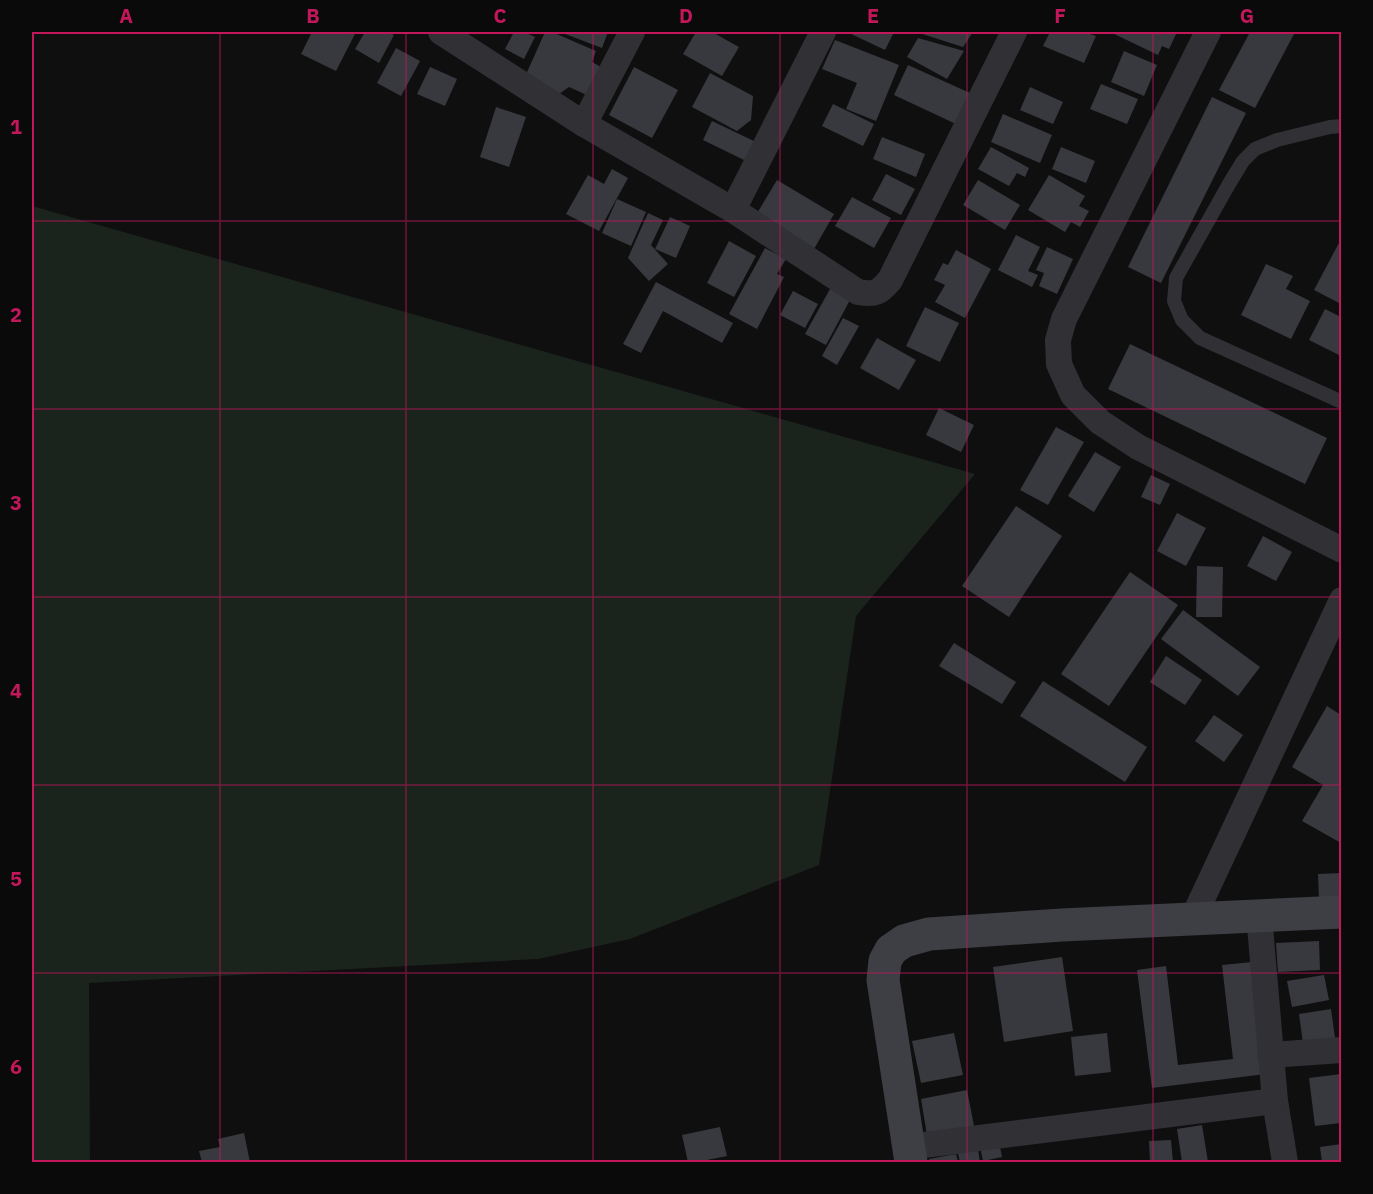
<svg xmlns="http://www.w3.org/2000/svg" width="1373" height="1194" viewBox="0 0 1373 1194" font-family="'IBM Plex Sans',sans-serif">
	<rect width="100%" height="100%" fill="#0f0f10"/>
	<path fill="#1b231d" d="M32,206L975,474L856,616L819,865L630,939L538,959L89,983L90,1162H32Z"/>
	<g fill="#38393e">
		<path d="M312,32H356L336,71L301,54Z"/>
		<path d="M365,32H387L394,35L379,63L355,49Z"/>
		<path d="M514,32H524L535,37L524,59L505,49Z"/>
		<path d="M545,32H552L596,51L592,62L601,67L589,96L569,87L559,94L524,79Z"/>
		<path d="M560,32H608L602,48Z"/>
		<path d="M696,32H712L739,47L722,76L683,54Z"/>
		<path d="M847,32H894L885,50Z"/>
		<path d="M916,32H973L963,47Z"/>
		<path d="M1050,32H1084L1096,36L1084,63L1043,46Z"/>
		<path d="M1110,32H1170L1176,34L1169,49L1162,46L1158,55Z"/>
		<path d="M1250,32H1295L1255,108L1219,90Z"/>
		<path d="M918,38L964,51L947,79L907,57Z"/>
		<path d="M835,40L899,65L876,121L846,109L857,83L822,69Z"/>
		<path d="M396,48L420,61L401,96L377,83Z"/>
		<path d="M1124,51L1157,65L1144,96L1111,82Z"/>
		<path d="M908,65L970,93L956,124L894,95Z"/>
		<path d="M430,67L457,79L445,106L417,94Z"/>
		<path d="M634,67L678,90L652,138L609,115Z"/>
		<path d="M710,73L753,96L751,120L737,131L692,107Z"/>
		<path d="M1101,84L1138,99L1127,124L1090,109Z"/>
		<path d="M1030,87L1063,102L1053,124L1020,110Z"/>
		<path d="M1212,97L1246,113L1161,283L1128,267Z"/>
		<path d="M833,104L874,124L863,146L822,126Z"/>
		<path d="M496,107L526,117L509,167L480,157Z"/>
		<path d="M1003,114L1052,135L1040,163L991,142Z"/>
		<path d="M712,121L756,142L746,161L703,140Z"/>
		<path d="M882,137L925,154L916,177L873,159Z"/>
		<path d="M991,147L1029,168L1025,177L1017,173L1009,186L978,169Z"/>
		<path d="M1061,147L1095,161L1086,183L1052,169Z"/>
		<path d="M612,169L628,178L599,231L566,214L588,175L604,184Z"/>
		<path d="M886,174L915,189L901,215L872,200Z"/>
		<path d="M1049,175L1085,196L1079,206L1089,211L1080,227L1071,222L1065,232L1028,210Z"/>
		<path d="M777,180L834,214L814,249L756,215Z"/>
		<path d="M978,180L1020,205L1005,230L963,205Z"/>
		<path d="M852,197L891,218L874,248L835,226Z"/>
		<path d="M617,199L646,212L631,246L602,233Z"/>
		<path d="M648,213L663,220L651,245L668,264L649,281L628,258Z"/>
		<path d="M670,217L690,226L676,258L655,249Z"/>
		<path d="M1016,235L1040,247L1028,271L1038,275L1032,287L998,270Z"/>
		<path d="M1341,239V304L1314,290Z"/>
		<path d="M729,241L756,256L734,297L707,283Z"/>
		<path d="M1047,247L1073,259L1057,294L1039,286L1044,273L1036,270Z"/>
		<path d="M765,248L786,259L777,274L784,277L757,329L729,314Z"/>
		<path d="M956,250L991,269L965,318L935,302L945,285L934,280L943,263L948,265Z"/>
		<path d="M1266,264L1293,276L1286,289L1310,301L1291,339L1241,315Z"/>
		<path d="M656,282L733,323L722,343L663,311L641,353L623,344Z"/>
		<path d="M830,289L850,300L826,345L805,334Z"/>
		<path d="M793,291L818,304L805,328L780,315Z"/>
		<path d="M925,307L959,323L940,362L906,346Z"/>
		<path d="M1325,309L1341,317V356L1309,340Z"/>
		<path d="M843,318L859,326L837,365L822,356Z"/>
		<path d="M877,338L916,360L899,390L860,368Z"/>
		<path d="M1130,344L1327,438L1305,484L1108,389Z"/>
		<path d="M939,408L974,425L961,452L926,435Z"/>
		<path d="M1056,427L1084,442L1048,505L1020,490Z"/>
		<path d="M1095,452L1121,467L1094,512L1068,496Z"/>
		<path d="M1151,475L1170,484L1160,505L1141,497Z"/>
		<path d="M1016,506L1062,536L1009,617L962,586Z"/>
		<path d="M1177,513L1206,528L1186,566L1157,551Z"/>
		<path d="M1263,536L1292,552L1276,581L1247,566Z"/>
		<path d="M1197,566L1223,567L1222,617H1196Z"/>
		<path d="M1130,572L1178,605L1109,706L1061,674Z"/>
		<path d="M1183,610L1260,667L1238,696L1161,639Z"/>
		<path d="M954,643L1016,682L1002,704L939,666Z"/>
		<path d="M1166,656L1202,680L1185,705L1150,682Z"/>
		<path d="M1043,681L1147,747L1125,782L1020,716Z"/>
		<path d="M1327,706L1341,715V843L1302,821L1323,785L1292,767Z"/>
		<path d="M1214,715L1243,735L1224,762L1195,741Z"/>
		<path d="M1341,873V900H1319L1318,874Z"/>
		<path d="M1319,941L1320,970L1278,972L1276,943Z"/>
		<path d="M1062,957L1073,1031L1004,1042L993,967Z"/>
		<path d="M1252,962L1266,1074L1152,1088L1137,970L1166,966L1178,1065L1233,1059L1222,965Z"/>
		<path d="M1324,975L1329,1000L1292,1007L1287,981Z"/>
		<path d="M1331,1009L1335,1038L1303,1043L1299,1014Z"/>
		<path d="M954,1033L963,1075L921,1083L912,1041Z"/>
		<path d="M1107,1033L1111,1072L1075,1076L1071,1037Z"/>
		<path d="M1341,1074V1123L1315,1126L1309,1078Z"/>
		<path d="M967,1090L974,1126L927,1135L921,1099Z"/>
		<path d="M1202,1125L1208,1162H1182L1177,1129Z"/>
		<path d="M720,1127L727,1156L697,1162H688L682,1135Z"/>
		<path d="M244,1133L250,1162H202L199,1151L220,1147L218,1139Z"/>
		<path d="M1171,1140L1173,1162H1150L1149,1141Z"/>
		<path d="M999,1142L1002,1157L983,1161L980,1146Z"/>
		<path d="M977,1144L980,1162H960L957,1149Z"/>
		<path d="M1341,1144V1162H1322L1320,1147Z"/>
		<path d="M956,1154L958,1162H929V1159Z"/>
	</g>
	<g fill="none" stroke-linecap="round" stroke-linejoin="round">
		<path stroke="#303035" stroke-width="14" d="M1342,126L1330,127L1277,140L1255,149L1243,161L1229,184L1176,278L1174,301L1182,320L1200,338L1342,402"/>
		<g stroke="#303035" stroke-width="26">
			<path d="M441,32L584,124L733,210L858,292C875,295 879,293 890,280L1014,32"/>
			<path d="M1208,32L1064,319L1058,340L1059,364L1073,395L1100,422L1138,447L1342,550"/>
			<path d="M584,124L632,32"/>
			<path d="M733,210L823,32"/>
			<path d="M1259,915L1275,1101L1285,1162"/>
			<path d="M1193,918L1342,600"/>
			<path d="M1270,1055L1342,1050"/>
			<path d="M908,1147L1275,1101"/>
		</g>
		<path stroke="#3e3f45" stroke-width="33" d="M911,1162L883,980L885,961L891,950L904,941L929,934L1062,925L1342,912"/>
	</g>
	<path fill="none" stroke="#c2185b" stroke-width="1.5" stroke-opacity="0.55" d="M220,32V1162M406,32V1162M593,32V1162M780,32V1162M967,32V1162M1153,32V1162M32,221H1342M32,409H1342M32,597H1342M32,785H1342M32,973H1342"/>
	<rect width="1373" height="1194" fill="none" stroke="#0a0a0b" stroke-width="66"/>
	<rect x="33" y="33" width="1307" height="1128" fill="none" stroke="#c2185b" stroke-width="2"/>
	<g font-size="20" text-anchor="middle" font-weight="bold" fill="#c2185b">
		<text x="126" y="23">A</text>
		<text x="313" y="23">B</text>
		<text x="500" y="23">C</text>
		<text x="686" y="23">D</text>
		<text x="873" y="23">E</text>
		<text x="1060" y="23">F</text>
		<text x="1247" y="23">G</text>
		<text x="16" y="134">1</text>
		<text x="16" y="322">2</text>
		<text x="16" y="510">3</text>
		<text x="16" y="698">4</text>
		<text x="16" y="886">5</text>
		<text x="16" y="1074">6</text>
	</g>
</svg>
